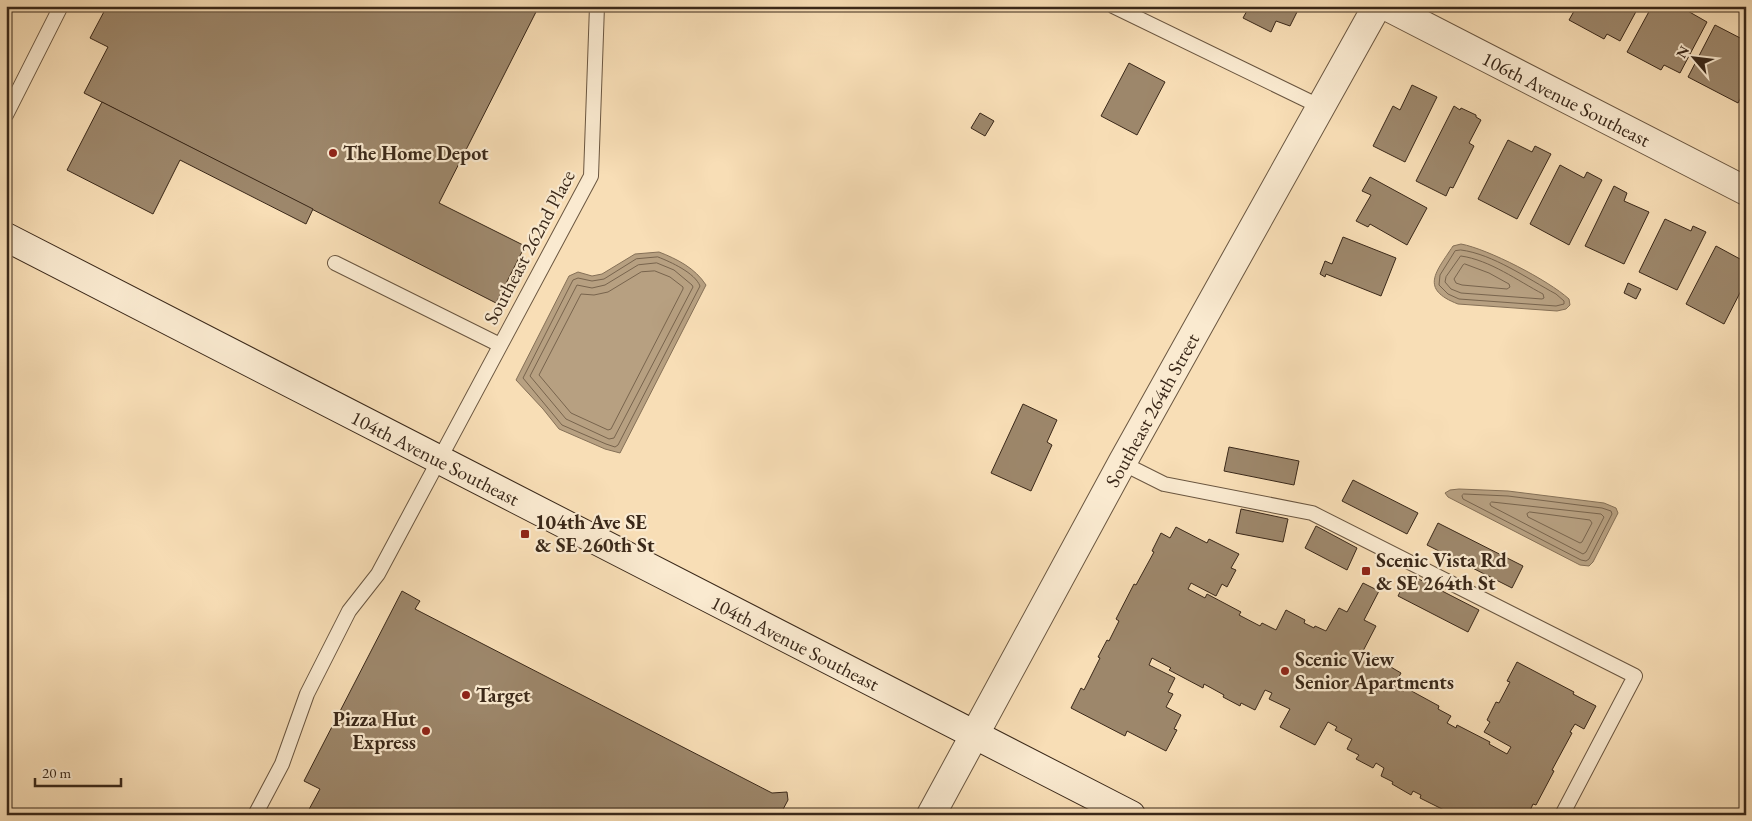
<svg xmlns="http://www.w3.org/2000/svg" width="1752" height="821" viewBox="0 0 1752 821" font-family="'EB Garamond',serif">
	<rect width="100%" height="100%" fill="#f8deb6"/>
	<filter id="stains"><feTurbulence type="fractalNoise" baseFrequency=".004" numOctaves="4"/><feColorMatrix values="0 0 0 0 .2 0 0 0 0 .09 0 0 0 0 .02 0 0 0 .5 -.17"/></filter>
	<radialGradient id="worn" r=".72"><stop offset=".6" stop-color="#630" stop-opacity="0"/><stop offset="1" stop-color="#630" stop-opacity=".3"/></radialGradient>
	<g fill="#b7a081" stroke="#857057">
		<path d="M1461,244C1488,249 1548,280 1569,299L1570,305L1566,309L1557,311L1458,304C1419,289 1436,272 1453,246Z"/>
		<path d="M659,252C677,259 695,268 706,285L620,453L605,449L559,429L543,409L516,380L569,276L578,272L592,276L602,274L635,254Z"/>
		<path d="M1459,489L1508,491L1604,503L1616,508L1618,513L1593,562L1589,566L1580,565L1448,497L1445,493L1450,490Z"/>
	</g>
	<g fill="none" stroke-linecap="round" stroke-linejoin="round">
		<g stroke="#78644d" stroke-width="1">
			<path d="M1461,250C1493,254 1528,279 1556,294L1564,301V304L1556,306L1459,299L1448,294L1439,285L1440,275L1455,251Z"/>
			<path d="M1461,256C1490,260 1518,281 1543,294L1544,298L1542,299L1461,293L1451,289L1445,282L1446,277Z"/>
			<path d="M658,257C671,262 695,273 700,286L618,445L615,447L606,444L562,425L523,378L573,280L578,278L592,281L604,279L636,259Z"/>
			<path d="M657,263L674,270L692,285L693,287L614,438L609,439L566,419L530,376L577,285L592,288L605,285L638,265Z"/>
			<path d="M1465,264L1489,273L1509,284L1510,287L1507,289L1462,285L1456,283L1454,279L1463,265Z"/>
			<path d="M655,271L670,277L683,287V289L611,429L608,430L571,413L539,375L581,294L594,295L608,292L641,272Z"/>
			<path d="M1464,494L1508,496L1602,508L1611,511L1612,514L1589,559L1586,561L1581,560L1463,499L1462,496Z"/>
			<path d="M1492,502L1601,514L1604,517L1586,552L1583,554L1491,506L1490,504Z"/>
			<path d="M1530,512L1590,520L1592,523L1582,542L1580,543L1528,517L1527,514Z"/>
		</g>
	</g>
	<g fill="#9d876b" stroke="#3a2819">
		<path d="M107,6H539L439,203L525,246L496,303L84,93L108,47L90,38Z"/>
		<path d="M1247,6H1300L1290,26L1276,21L1271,32L1243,18L1249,7Z"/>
		<path d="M1577,6H1639L1620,41L1607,34L1604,39L1569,20Z"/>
		<path d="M1652,6H1679L1707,22L1680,73L1664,65L1661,70L1627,52Z"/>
		<path d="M1715,25L1746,41V88L1738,103L1688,77Z"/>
		<path d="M1129,63L1165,82L1137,135L1101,116Z"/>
		<path d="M1412,85L1437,97L1405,162L1373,146L1393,106L1400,110Z"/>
		<path d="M102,102L313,209L306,224L180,160L153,214L67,170Z"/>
		<path d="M1454,106L1460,110L1461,108L1476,115V117L1481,120L1469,143L1474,146L1453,188L1450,187L1446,196L1416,181Z"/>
		<path d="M980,113L994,121L985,136L971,128Z"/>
		<path d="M1508,140L1532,152L1535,146L1551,154L1517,219L1478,199Z"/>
		<path d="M1560,165L1584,178L1587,172L1602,180L1569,245L1530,224Z"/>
		<path d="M1370,177L1427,208L1407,245L1370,224L1368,227L1356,221L1371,195L1362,191Z"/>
		<path d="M1614,186L1627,193L1624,201L1649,212L1624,264L1585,246Z"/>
		<path d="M1665,219L1691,231L1693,226L1706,232L1677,290L1639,272Z"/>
		<path d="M1343,237L1396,258L1381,296L1326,274L1325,277L1320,274L1325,261L1332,264Z"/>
		<path d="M1716,246L1740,259L1744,252L1746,253V281L1724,324L1686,304Z"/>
		<path d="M1628,283L1641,289L1636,299L1624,293Z"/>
		<path d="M1023,404L1057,420L1047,442L1052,445L1031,491L991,473Z"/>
		<path d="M1229,447L1299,461L1294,485L1224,471Z"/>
		<path d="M1353,480L1418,513L1407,534L1342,501Z"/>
		<path d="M1241,509L1288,519L1283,542L1236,533Z"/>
		<path d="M1438,523L1523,566L1512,588L1427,545Z"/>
		<path d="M1316,526L1357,548L1347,570L1305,548Z"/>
		<path d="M1176,527L1207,543L1209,539L1239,554L1231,568L1236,570L1227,587L1222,584L1216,596L1191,583L1188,589L1205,598L1207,594L1241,612L1239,615L1260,626L1262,623L1276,630L1286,610L1305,620L1304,623L1314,628L1315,626L1326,631L1339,608L1347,612L1363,583L1379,591L1364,620L1376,626L1362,653L1371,658L1372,656L1401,673L1394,686L1404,691L1406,688L1439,706L1438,709L1451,716L1447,723L1456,728L1457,725L1490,742L1489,744L1507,754L1511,747L1484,732L1490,722L1487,720L1496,702L1499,703L1510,682L1507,681L1517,662L1574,692L1573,694L1596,706L1584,729L1575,724L1570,732L1572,733L1552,770L1554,771L1536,805L1533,804L1528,815H1458L1453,812L1452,814L1420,798L1421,795L1413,791L1411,795L1392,784L1393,782L1381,776L1384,768L1376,763L1373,768L1356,759L1359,755L1347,749L1352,739L1335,730L1337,727L1328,722L1315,745L1280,727L1290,709L1269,699L1272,693L1265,690L1255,710L1241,703L1240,706L1223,697L1224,695L1204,684L1203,688L1169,670L1171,668L1152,658L1149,665L1175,678L1168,692L1173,694L1166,707L1181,715L1174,729L1177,730L1166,751L1127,731L1125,736L1071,708L1081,688L1084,690L1100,658L1098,657L1107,640L1109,641L1119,621L1116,619L1134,584L1136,585L1154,552L1152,551L1161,533L1170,538Z"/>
		<path d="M1409,574L1479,610L1468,632L1398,596Z"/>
		<path d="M402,591L420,601L415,609L772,793L787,792L788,800L780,815H306L320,789L304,781Z"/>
	</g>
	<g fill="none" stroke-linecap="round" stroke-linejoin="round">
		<defs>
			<g id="lane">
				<path d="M1113,6L1321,107"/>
				<path d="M6,115L61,6"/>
				<path d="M335,263L500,345"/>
				<path d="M1122,463L1164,484L1312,513L1635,676L1562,815"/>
				<path d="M255,815L282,764L307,694L349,611L378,574L591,176L597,6"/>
			</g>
			<g id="street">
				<path d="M1386,6L1746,191"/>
				<path d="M931,815L1122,463L1377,6"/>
			</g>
			<path id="secondary" d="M6,237L1131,815"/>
		</defs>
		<use href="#lane" stroke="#6a5640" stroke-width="16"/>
		<use href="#street" stroke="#6a5640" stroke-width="30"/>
		<use href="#secondary" stroke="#3a2819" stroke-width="30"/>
		<use href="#lane" stroke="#faead0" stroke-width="14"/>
		<use href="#street" stroke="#faead0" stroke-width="28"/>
		<use href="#secondary" stroke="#faead0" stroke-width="28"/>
	</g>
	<g fill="#8f2418" stroke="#faead0" stroke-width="2">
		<circle cx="333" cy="153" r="5"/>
		<rect x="520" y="529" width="10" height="10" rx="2.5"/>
		<rect x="1361" y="566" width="10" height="10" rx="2.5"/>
		<circle cx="1285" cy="671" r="5"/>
		<circle cx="466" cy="695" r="5"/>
		<circle cx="426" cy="731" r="5"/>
	</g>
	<g text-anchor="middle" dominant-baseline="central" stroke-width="4.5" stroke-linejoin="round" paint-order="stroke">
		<g font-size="20" fill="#3a2819" stroke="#faead0">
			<text transform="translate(1566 99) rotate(27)">106th Avenue Southeast</text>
			<text transform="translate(529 247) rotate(-62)">Southeast 262nd Place</text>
			<text transform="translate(1152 410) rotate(-61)">Southeast 264th Street</text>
			<text transform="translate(435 458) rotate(27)">104th Avenue Southeast</text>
			<text transform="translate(795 643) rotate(27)">104th Avenue Southeast</text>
		</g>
		<g font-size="20" font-weight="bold" fill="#3a2819" stroke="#faead0" text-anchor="start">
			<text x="343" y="153">The Home Depot</text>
			<text x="535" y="522">104th Ave SE<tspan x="535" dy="23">&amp; SE 260th St</tspan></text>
			<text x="1376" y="560">Scenic Vista Rd<tspan x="1376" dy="23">&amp; SE 264th St</tspan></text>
			<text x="1295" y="659">Scenic View<tspan x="1295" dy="23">Senior Apartments</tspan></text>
			<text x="476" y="695">Target</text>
			<text x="416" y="719" text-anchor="end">Pizza Hut<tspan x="416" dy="23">Express</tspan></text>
		</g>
	</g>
	<rect width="1752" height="821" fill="none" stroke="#f8deb6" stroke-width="25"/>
	<rect x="8" y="8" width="1737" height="806" fill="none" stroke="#3a2819" stroke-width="2.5"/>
	<rect x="12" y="12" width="1727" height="796" fill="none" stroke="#3a2819"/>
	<g transform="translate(1694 58) rotate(298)" stroke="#faead0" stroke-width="4" paint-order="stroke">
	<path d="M0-4L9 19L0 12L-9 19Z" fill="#3a2819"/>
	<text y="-8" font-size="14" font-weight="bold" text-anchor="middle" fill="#3a2819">N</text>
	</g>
	<path d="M35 778v8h86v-8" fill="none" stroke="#3a2819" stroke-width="2.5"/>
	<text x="42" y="778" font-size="15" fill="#3a2819" stroke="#faead0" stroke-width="4" paint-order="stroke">20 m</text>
	<rect width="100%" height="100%" filter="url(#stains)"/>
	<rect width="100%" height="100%" fill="url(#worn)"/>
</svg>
